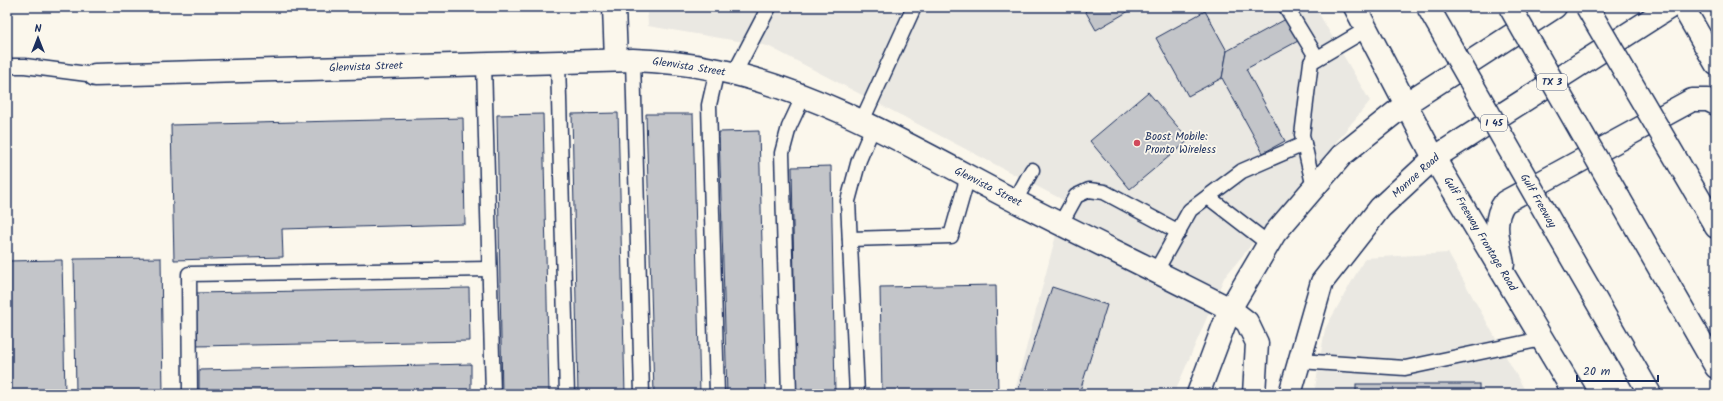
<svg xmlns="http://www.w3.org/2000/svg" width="1723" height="401" viewBox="0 0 1723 401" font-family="Kalam,sans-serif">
	<rect width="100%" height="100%" fill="#fbf7ec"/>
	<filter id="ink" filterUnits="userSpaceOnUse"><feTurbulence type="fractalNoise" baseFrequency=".025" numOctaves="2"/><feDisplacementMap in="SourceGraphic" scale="8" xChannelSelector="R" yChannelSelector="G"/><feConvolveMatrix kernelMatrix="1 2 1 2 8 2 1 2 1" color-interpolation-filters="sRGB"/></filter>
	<g filter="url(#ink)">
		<g fill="#eae8e2">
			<path d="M647,7H1315L1370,101L1224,278L1174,394H1014L1065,201L768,46L648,26Z"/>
			<path d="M1448,253L1527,394H1314L1325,329L1365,258Z"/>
		</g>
		<g fill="#c3c5c9" stroke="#1b2f5e">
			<path d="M1083,7H1136L1096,30Z"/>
			<path d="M1205,11L1227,51L1222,78L1188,96L1156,38Z"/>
			<path d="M1286,19L1298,41L1246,69L1285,141L1263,153L1222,78L1227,51Z"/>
			<path d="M1148,92L1189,140L1130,189L1090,141Z"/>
			<path d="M618,113L625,394H578L572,114Z"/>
			<path d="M543,114L549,394H502L497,115Z"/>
			<path d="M646,114H693L700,394H654Z"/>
			<path d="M463,118L465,224L282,229L283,257L174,260L171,125Z"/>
			<path d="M759,131L766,394H727L719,132Z"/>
			<path d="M831,166L835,394H796L792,167Z"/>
			<path d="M161,258L163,394H76L74,259Z"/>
			<path d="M62,260L65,394H7V261Z"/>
			<path d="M996,285L998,394H882L880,287Z"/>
			<path d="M1052,287L1107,305L1079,394H1017Z"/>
			<path d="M469,288L470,341L196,346L195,293Z"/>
			<path d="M471,364V394H199V370Z"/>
			<rect x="1356" y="384" width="123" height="10"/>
		</g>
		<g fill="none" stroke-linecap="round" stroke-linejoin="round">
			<defs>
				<g id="lane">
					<path d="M1286,7L1317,58"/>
					<path d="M633,60L642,394"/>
					<path d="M558,62L567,394"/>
					<path d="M484,64L493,394"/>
					<path d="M7,66H25L95,75"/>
					<path d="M734,74L769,7"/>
					<path d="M862,121L914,7"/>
					<path d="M1314,188L1302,135L1311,62L1367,29"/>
					<path d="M1208,197L1269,244"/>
					<path d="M1015,201L1032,170"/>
					<path d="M1061,223L1076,196L1089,190L1104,192L1179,232"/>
					<path d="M850,239L951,236L968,176"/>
					<path d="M1156,271L1190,210L1242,171L1304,144"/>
					<path d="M1299,361L1405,368L1542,339"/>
					<path d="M190,394L189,274L489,269"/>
					<path d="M717,394L709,105L717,70"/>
					<path d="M789,394L782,153L789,127L803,97"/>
					<path d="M857,394L848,201L859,160L873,127"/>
				</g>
				<g id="street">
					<path d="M614,7L616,60"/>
					<path d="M95,75L633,60C661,61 690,64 718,70C820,91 921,152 1013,200C1085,237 1158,272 1230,309"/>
				</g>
				<g id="secondary">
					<path d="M1355,7L1434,158L1575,394"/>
					<path d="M1683,7L1716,64"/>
					<path d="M1503,264C1499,243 1491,220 1505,202L1692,100H1708L1716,104"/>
					<path d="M1230,309L1247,322L1257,343L1254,394"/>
					<path d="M1198,394L1230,309L1275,233L1342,155L1407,103"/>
					<path d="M1290,394L1322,282L1380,208L1434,158"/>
				</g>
				<g id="primary">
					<path d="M1407,103L1555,7"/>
					<path d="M1434,158L1670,7"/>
				</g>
				<g id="highway">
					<path d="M1679,164L1716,227"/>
					<path d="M1619,198L1716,367"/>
					<path d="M1560,238L1650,394"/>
				</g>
			</defs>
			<use href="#lane" stroke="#1b2f5e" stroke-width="17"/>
			<use href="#street" stroke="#1b2f5e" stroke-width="25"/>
			<use href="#secondary" stroke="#1b2f5e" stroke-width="25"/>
			<use href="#primary" stroke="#1b2f5e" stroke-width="25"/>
			<use href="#highway" stroke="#1b2f5e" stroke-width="25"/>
			<use href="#lane" stroke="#fbf7ec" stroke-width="14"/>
			<use href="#street" stroke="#fbf7ec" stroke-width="22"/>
			<use href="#secondary" stroke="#fbf7ec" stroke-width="22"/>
			<use href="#primary" stroke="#fbf7ec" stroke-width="22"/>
			<use href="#highway" stroke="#fbf7ec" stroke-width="22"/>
			<defs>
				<g id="highway-bridge">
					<path d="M1428,7L1560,238"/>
					<path d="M1510,7L1619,198"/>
					<path d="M1587,7L1679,164"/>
				</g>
			</defs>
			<use href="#highway-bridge" stroke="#1b2f5e" stroke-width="25" stroke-linecap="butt"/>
			<use href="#highway-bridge" stroke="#fbf7ec" stroke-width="22"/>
		</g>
	</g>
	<circle fill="#d1495b" stroke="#fbf7ec" stroke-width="1.5" cx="1137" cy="143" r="4"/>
	<g text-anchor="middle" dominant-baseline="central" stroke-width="3.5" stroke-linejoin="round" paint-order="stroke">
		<g fill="#fbf7ec" stroke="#5e6b89" stroke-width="1">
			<rect x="1537" y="74" width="30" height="16" rx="3"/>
			<rect x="1481" y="115" width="26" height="16" rx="3"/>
		</g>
		<g font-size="10" font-weight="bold" fill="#1b2f5e">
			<text x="1552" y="82">TX 3</text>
			<text x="1494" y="123">I 45</text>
		</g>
		<g font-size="11" fill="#1b2f5e" stroke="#fbf7ec">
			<text transform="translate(366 67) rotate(-2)">Glenvista Street</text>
			<text transform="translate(689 67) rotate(9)">Glenvista Street</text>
			<text transform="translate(1416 176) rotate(-42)">Monroe Road</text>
			<text transform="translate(988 187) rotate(27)">Glenvista Street</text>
			<text transform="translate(1538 201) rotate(60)">Gulf Freeway</text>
			<text transform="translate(1480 234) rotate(59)">Gulf Freeway Frontage Road</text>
		</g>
		<g font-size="11" fill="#1b2f5e" stroke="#fbf7ec" text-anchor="start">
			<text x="1145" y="137">Boost Mobile:<tspan x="1145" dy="13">Pronto Wireless</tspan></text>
		</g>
	</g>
	<rect width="1723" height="401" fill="none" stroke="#fbf7ec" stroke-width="24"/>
	<rect x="12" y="12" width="1699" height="377" fill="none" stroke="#1b2f5e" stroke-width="1.5" filter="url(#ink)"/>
	<g transform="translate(38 38)" stroke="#fbf7ec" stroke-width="3" paint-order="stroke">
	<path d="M0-3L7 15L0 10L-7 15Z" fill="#1b2f5e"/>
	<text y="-6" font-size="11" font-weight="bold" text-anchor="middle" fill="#1b2f5e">N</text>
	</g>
	<path d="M1577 375v6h81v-6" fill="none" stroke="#1b2f5e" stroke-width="2"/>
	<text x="1583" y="375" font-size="12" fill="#1b2f5e" stroke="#fbf7ec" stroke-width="3" paint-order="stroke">20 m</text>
</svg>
